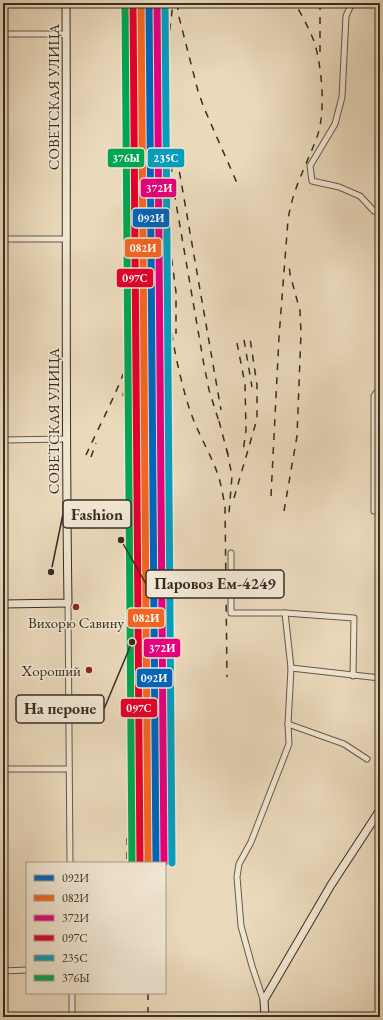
<svg xmlns="http://www.w3.org/2000/svg" width="383" height="1020" viewBox="0 0 383 1020" font-family="'EB Garamond',serif">
	<rect width="100%" height="100%" fill="#ead9bb"/>
	<filter id="stains"><feTurbulence type="fractalNoise" baseFrequency=".005" numOctaves="4"/><feColorMatrix values="0 0 0 0 .2 0 0 0 0 .09 0 0 0 0 .02 0 0 0 .5 -.17"/></filter>
	<radialGradient id="worn" r=".72"><stop offset=".6" stop-color="#630" stop-opacity="0"/><stop offset="1" stop-color="#630" stop-opacity=".3"/></radialGradient>
	<g fill="none" stroke-linecap="round" stroke-linejoin="round">
		<defs>
			<g id="street">
				<path d="M352,3L346,16L342,97L335,124L310,166L312,181L339,187L360,196L374,211L380,208"/>
				<path d="M3,34H66"/>
				<path d="M3,239H67"/>
				<path d="M3,440L66,439"/>
				<path d="M374,511V396L379,389H380"/>
				<path d="M231,553V613H285L354,618L353,676"/>
				<path d="M68,603L70,863"/>
				<path d="M291,668L380,678"/>
				<path d="M288,724L344,744L367,759"/>
				<path d="M3,769H69"/>
				<path d="M3,971L27,970"/>
				<path d="M72,993V1017"/>
				<path d="M264,1002L252,966L241,926L237,877L239,864L251,842L289,744L288,724L291,668L285,613"/>
			</g>
			<g id="secondary">
				<path d="M3,604L68,603C65,403 67,203 66,3"/>
				<path d="M265,1017L264,1000L331,885L380,810"/>
			</g>
		</defs>
		<use href="#street" stroke="#645948" stroke-width="7"/>
		<use href="#secondary" stroke="#372e22" stroke-width="9"/>
		<use href="#street" stroke="#f1e6d3" stroke-width="5"/>
		<use href="#secondary" stroke="#f1e6d3" stroke-width="7"/>
		<g stroke="#372e22" stroke-width="1.5" stroke-dasharray="7 7" stroke-linecap="butt">
			<path d="M137,3L139,252L141,311"/>
			<path d="M177,3L179,17L198,91L204,108L237,183"/>
			<path d="M320,3V53"/>
			<path d="M162,124C163,205 160,287 178,366C182,383 186,400 192,416C199,435 210,453 217,472C221,483 223,495 225,507L227,677"/>
			<path d="M162,128L165,70L173,3"/>
			<path d="M171,151L172,179L177,209L204,365L209,390L220,425"/>
			<path d="M177,158L221,410"/>
			<path d="M168,231L176,292V334"/>
			<path d="M244,340L252,387"/>
			<path d="M237,343L245,384L246,430L243,452"/>
			<path d="M123,396L128,369"/>
			<path d="M130,407L135,354"/>
			<path d="M219,421L228,455"/>
			<path d="M227,450L232,476L229,513"/>
			<path d="M86,455C107,409 138,356 140,305"/>
			<path d="M91,457L96,443"/>
			<path d="M128,462L132,451L138,423"/>
			<path d="M271,496L279,337L288,220C293,187 306,167 317,137C326,112 322,70 315,44C310,30 302,16 295,3"/>
			<path d="M234,498L257,419V385L250,338"/>
			<path d="M284,511L297,436L301,333L300,311L290,274L289,264"/>
			<path d="M127,838V863"/>
			<path d="M146,863L142,375L148,295"/>
			<path d="M148,993V1017"/>
		</g>
		<defs>
			<path id="rail-1" d="M149,3L156,863"/>
			<path id="rail-2" d="M141,3L148,863"/>
			<path id="rail-3" d="M157,3L164,863"/>
			<path id="rail-4" d="M133,3L140,863"/>
			<path id="rail-5" d="M165,3L172,863"/>
			<path id="rail-6" d="M125,3L132,863"/>
		</defs>
		<use href="#rail-1" stroke="#f1e6d3" stroke-width="10"/>
		<use href="#rail-2" stroke="#f1e6d3" stroke-width="10"/>
		<use href="#rail-3" stroke="#f1e6d3" stroke-width="10"/>
		<use href="#rail-4" stroke="#f1e6d3" stroke-width="10"/>
		<use href="#rail-5" stroke="#f1e6d3" stroke-width="10"/>
		<use href="#rail-6" stroke="#f1e6d3" stroke-width="10"/>
		<use href="#rail-1" stroke="#0065bd" stroke-width="7"/>
		<use href="#rail-2" stroke="#f26522" stroke-width="7"/>
		<use href="#rail-3" stroke="#e5007d" stroke-width="7"/>
		<use href="#rail-4" stroke="#e4002b" stroke-width="7"/>
		<use href="#rail-5" stroke="#069dbd" stroke-width="7"/>
		<use href="#rail-6" stroke="#00a651" stroke-width="7"/>
	</g>
	<g fill="#8f2418" stroke="#f1e6d3" stroke-width="1.5">
		<circle cx="76" cy="607" r="4"/>
		<circle cx="89" cy="670" r="4"/>
	</g>
	<g text-anchor="middle" dominant-baseline="central" stroke-width="3" stroke-linejoin="round" paint-order="stroke">
		<g font-size="15" fill="#372e22" stroke="#f1e6d3">
			<text transform="translate(53 97) rotate(-90)">СОВЕТСКАЯ УЛИЦА</text>
			<text transform="translate(53 421) rotate(-90)">СОВЕТСКАЯ УЛИЦА</text>
		</g>
		<g font-size="15" fill="#372e22" stroke="#f1e6d3">
			<text x="76" y="622">Вихорю Савину</text>
			<text x="81" y="670" text-anchor="end">Хороший</text>
		</g>
	</g>
	<path fill="none" stroke="#372e22" stroke-width="1.5" d="M51 572L63 514M121 540L146 584M132 642L104 709"/>
	<g fill="#372e22" stroke="#f1e6d3" stroke-width="1.5">
		<circle cx="51" cy="572" r="4"/>
		<circle cx="121" cy="540" r="4"/>
		<circle cx="132" cy="642" r="4"/>
	</g>
	<g fill="#f1e6d3" stroke="#372e22" stroke-width="1.5">
		<rect x="63" y="500" width="68" height="28" rx="4"/>
		<rect x="146" y="570" width="138" height="28" rx="4"/>
		<rect x="16" y="695" width="88" height="28" rx="4"/>
	</g>
	<g font-size="16" text-anchor="middle" font-weight="bold" fill="#372e22">
		<text x="97" y="520">Fashion</text>
		<text x="215" y="589">Паровоз Ем-4249</text>
		<text x="60" y="714">На пероне</text>
	</g>
	<g stroke="#f1e6d3" stroke-width="1.5">
		<rect x="107" y="148" width="38" height="20" rx="4" fill="#00a651"/>
		<rect x="147" y="148" width="38" height="20" rx="4" fill="#069dbd"/>
		<rect x="140" y="178" width="37" height="20" rx="4" fill="#e5007d"/>
		<rect x="132" y="208" width="38" height="20" rx="4" fill="#0065bd"/>
		<rect x="124" y="238" width="38" height="20" rx="4" fill="#f26522"/>
		<rect x="116" y="268" width="38" height="20" rx="4" fill="#e4002b"/>
		<rect x="127" y="608" width="38" height="20" rx="4" fill="#f26522"/>
		<rect x="143" y="638" width="38" height="20" rx="4" fill="#e5007d"/>
		<rect x="136" y="668" width="37" height="20" rx="4" fill="#0065bd"/>
		<rect x="120" y="698" width="38" height="20" rx="4" fill="#e4002b"/>
	</g>
	<g font-size="11" text-anchor="middle" font-weight="bold" fill="#fff">
		<text x="126" y="162">376Ы</text>
		<text x="166" y="162">235С</text>
		<text x="159" y="192">372И</text>
		<text x="151" y="222">092И</text>
		<text x="143" y="252">082И</text>
		<text x="135" y="282">097С</text>
		<text x="146" y="622">082И</text>
		<text x="162" y="652">372И</text>
		<text x="154" y="682">092И</text>
		<text x="139" y="712">097С</text>
	</g>
	<rect width="383" height="1020" fill="none" stroke="#ead9bb" stroke-width="16"/>
	<rect x="4" y="4" width="375" height="1012" fill="none" stroke="#372e22" stroke-width="2"/>
	<rect x="8" y="8" width="367" height="1004" fill="none" stroke="#372e22"/>
	<rect x="26" y="862" width="140" height="132" fill="#f1e6d3" stroke="#a79c8c"/>
	<rect x="34" y="875" width="20" height="6" fill="#0065bd" stroke="#a79c8c"/>
	<text x="62" y="882" font-size="12" fill="#372e22">092И</text>
	<rect x="34" y="895" width="20" height="6" fill="#f26522" stroke="#a79c8c"/>
	<text x="62" y="902" font-size="12" fill="#372e22">082И</text>
	<rect x="34" y="915" width="20" height="6" fill="#e5007d" stroke="#a79c8c"/>
	<text x="62" y="922" font-size="12" fill="#372e22">372И</text>
	<rect x="34" y="935" width="20" height="6" fill="#e4002b" stroke="#a79c8c"/>
	<text x="62" y="942" font-size="12" fill="#372e22">097С</text>
	<rect x="34" y="955" width="20" height="6" fill="#069dbd" stroke="#a79c8c"/>
	<text x="62" y="962" font-size="12" fill="#372e22">235С</text>
	<rect x="34" y="975" width="20" height="6" fill="#00a651" stroke="#a79c8c"/>
	<text x="62" y="982" font-size="12" fill="#372e22">376Ы</text>
	<rect width="100%" height="100%" filter="url(#stains)"/>
	<rect width="100%" height="100%" fill="url(#worn)"/>
</svg>
